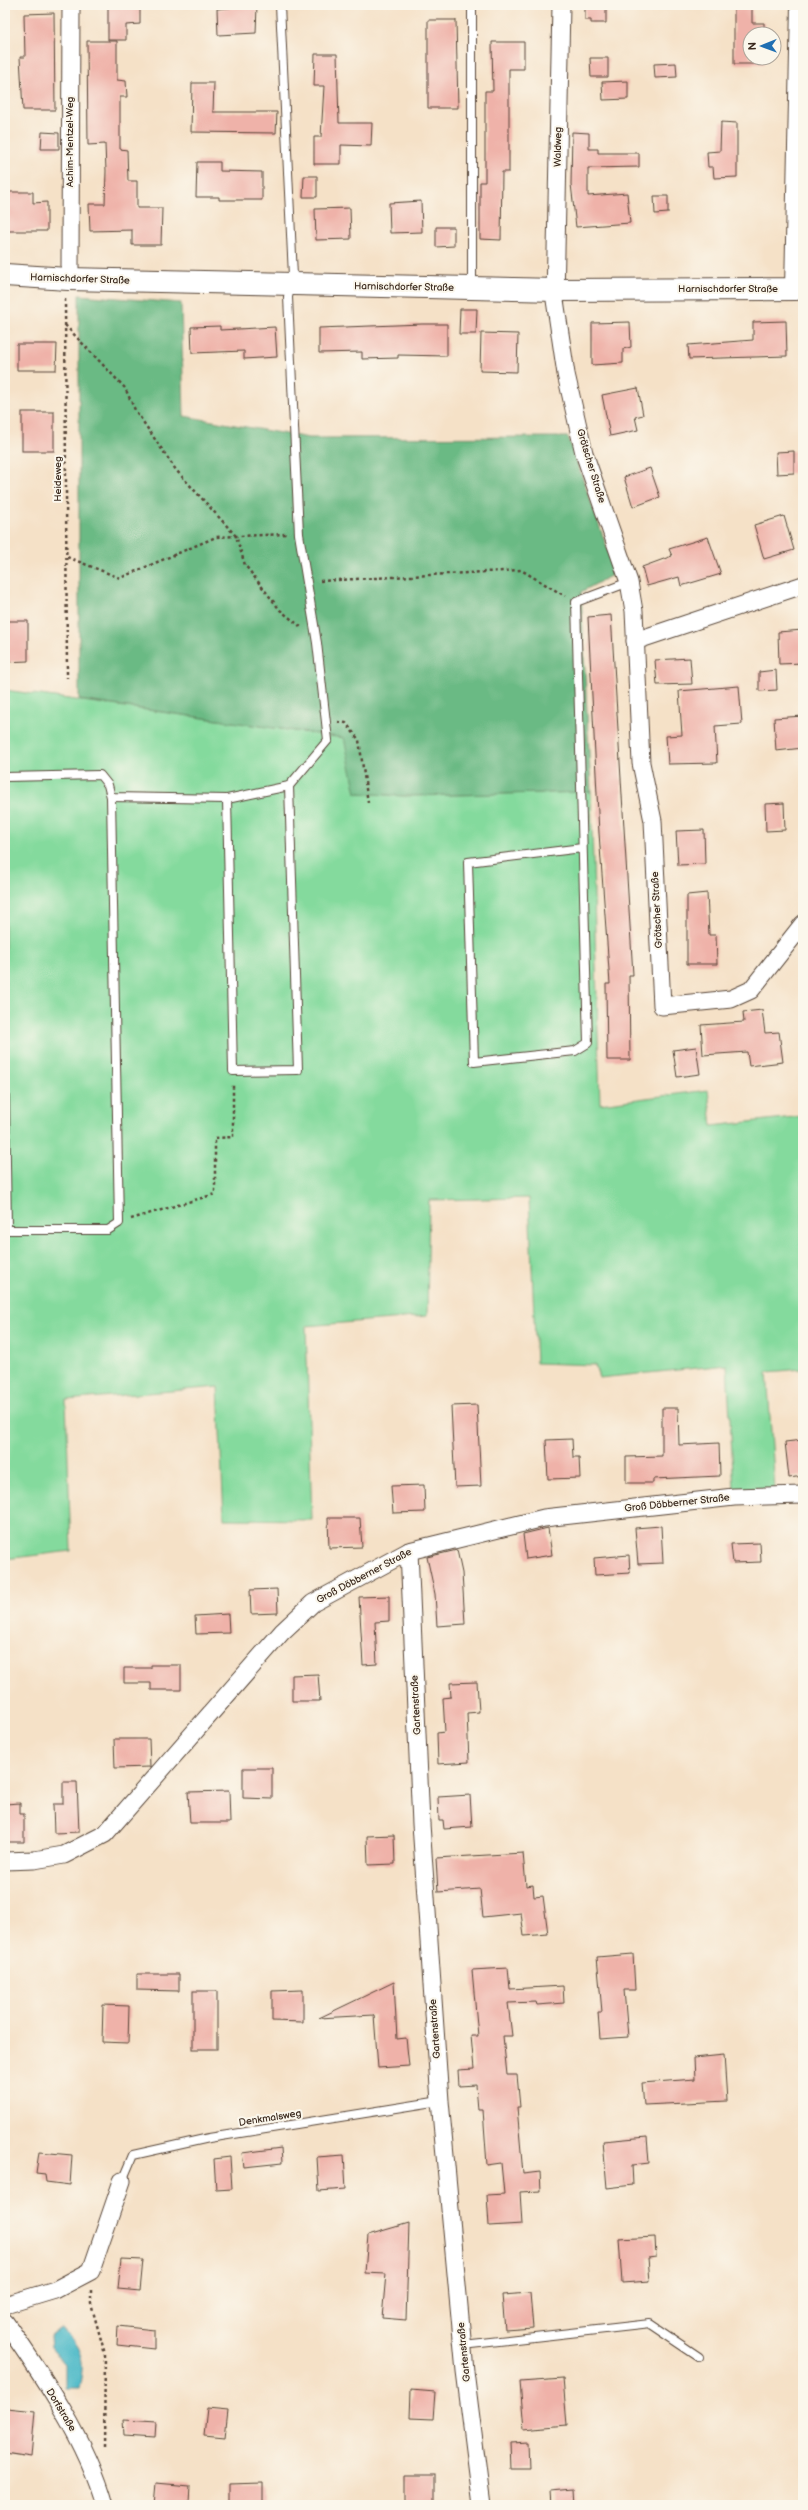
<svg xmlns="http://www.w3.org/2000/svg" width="808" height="2510" viewBox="0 0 808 2510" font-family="'Balsamiq Sans',sans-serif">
	<rect width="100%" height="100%" fill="#fbf7ec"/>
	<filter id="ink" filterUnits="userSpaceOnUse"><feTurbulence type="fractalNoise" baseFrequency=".025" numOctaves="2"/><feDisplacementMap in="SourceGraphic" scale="8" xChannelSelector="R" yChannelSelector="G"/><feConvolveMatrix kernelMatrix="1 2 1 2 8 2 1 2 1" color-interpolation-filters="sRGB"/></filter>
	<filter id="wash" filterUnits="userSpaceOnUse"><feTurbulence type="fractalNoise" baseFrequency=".012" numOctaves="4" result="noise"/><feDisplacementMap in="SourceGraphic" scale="16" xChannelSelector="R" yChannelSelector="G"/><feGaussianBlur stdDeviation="0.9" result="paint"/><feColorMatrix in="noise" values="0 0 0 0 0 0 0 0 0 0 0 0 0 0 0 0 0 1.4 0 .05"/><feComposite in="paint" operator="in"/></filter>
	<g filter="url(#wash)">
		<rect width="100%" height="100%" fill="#f5e1c7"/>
		<path fill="#84da9d" stroke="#60825e" d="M5,690L345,738L357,793L405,796L591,792L600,1104L708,1090L712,1126L803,1116V1369L767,1372L775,1490H734L727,1365L599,1378L595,1365L536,1363L529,1198L429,1200L427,1316L306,1326L312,1520L224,1519L218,1387L66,1400L71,1551L5,1559Z"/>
		<path fill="#6bba84" stroke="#537251" d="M79,295L181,303L184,416L309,438L568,437L616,573L581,592L591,792L405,796L356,793L344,738L79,700Z"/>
		<path fill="#4ebac8" stroke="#447273" d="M62,2329C82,2351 86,2358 79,2388H65V2364L51,2348L50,2336Z"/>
		<g id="blocks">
			<g fill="#efb2a9">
				<path d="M108,5H140V24L126,25V40H108Z"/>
				<path d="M257,5L256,33L218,35L217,9Z"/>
				<path d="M734,5H752V23H764V34H750V58H764V64H734Z"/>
				<path d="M606,6V23H591V20H585V7Z"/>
				<path d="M54,13L55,110H23L20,57H25L24,14Z"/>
				<path d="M428,20H456L458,108H428Z"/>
				<path d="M87,41H117V80L126,81L127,97H120V149L127,150L128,181H137V208H162L161,245H132V230L90,231L89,204H105L106,171L105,144L88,145Z"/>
				<path d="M492,42H524V69H509V172H502L501,240L480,239V182H485V91H493Z"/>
				<path d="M315,54H337L339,123H372L371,146L341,145V164H314V137H321L324,86H314Z"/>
				<path d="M590,58H608V77H591Z"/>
				<path d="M676,63L677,77L655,78L654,64Z"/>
				<path d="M628,81V99L603,100L602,82Z"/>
				<path d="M192,83H214L213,112H277L276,133L191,132Z"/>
				<path d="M721,122L737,123V177L714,178L713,167H708L707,152L720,151Z"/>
				<path d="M42,132L59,133V149H41Z"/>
				<path d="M572,132L589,133V149H598V153H639V167L588,168V196L627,193L630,223L576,227L571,184Z"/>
				<path d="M197,162H220V171L262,172V200H219V197H196Z"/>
				<path d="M304,176H317V197H303Z"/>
				<path d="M5,192H33V203L47,202V231H5Z"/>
				<path d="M654,196H668V213L655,214Z"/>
				<path d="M421,201L422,232L390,233L389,203Z"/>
				<path d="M350,208L351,239L316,240L315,209Z"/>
				<path d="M436,227H454V246L436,247Z"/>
				<path d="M460,309H477L476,334H459Z"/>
				<path d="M786,321L787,356L689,359L688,345L753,340V322Z"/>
				<path d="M630,322L631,347L623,349V363L592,365V323Z"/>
				<path d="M422,324H447V356L398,355V358L362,359V352L319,353V328Z"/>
				<path d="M220,326V330L275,327L277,357L244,359V351L192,353L191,327Z"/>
				<path d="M481,333L518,334L517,372L480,371Z"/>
				<path d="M17,344H57L56,370H17Z"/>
				<path d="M638,388L643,415L635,417L638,430L610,436L602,395Z"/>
				<rect x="22" y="412" width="32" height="39"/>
				<path d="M794,451V473L777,474L776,452Z"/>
				<path d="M650,468L660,497L633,507L624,477Z"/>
				<path d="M784,516L794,550L764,559L754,525Z"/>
				<path d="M708,537L721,574L681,586L679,577L647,586L642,567L672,556L669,549Z"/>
				<path d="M611,615L633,975H629L630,1060H607L606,984H610L599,833L588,617Z"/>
				<path d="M5,621H28V661L5,662Z"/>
				<path d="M803,630V663L779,664L778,632Z"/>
				<path d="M690,658L692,684L657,685L655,660Z"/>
				<path d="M776,670L777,690L759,691V672Z"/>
				<path d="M739,686L742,724L715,726L717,763L668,764L666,736L682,735L679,691Z"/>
				<path d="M803,716V748L776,751L774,718Z"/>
				<path d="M784,803L785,830L766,831L765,804Z"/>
				<path d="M704,830L705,864L678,865L676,831Z"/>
				<path d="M707,893L709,935H716L717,964H687V895Z"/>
				<path d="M762,1010L765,1033L779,1032L783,1062L749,1066L747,1052L703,1055L701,1025L744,1022L743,1012Z"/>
				<path d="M696,1047L700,1074L677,1077L673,1050Z"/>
				<path d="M477,1405L481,1486L455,1487L451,1406Z"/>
				<path d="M662,1408H678L679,1445L719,1443L720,1476L653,1479V1483H626V1457L662,1456Z"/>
				<path d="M572,1439L573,1457H579L580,1478L548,1479L546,1440Z"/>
				<path d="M803,1440V1476L789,1478L785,1442Z"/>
				<path d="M424,1485L425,1512L393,1513L391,1486Z"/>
				<path d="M328,1518H360L362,1547L329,1548Z"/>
				<path d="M661,1526L663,1563L638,1564L635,1528Z"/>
				<path d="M548,1528L552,1555L526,1559L523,1534Z"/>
				<path d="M760,1543L761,1562L733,1563L731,1544Z"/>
				<path d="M457,1550L462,1573L465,1624L437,1626L435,1594L427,1557Z"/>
				<path d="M629,1555L630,1573L595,1575L594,1558Z"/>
				<path d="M277,1589L278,1613L251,1614L250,1590Z"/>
				<path d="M389,1596V1621L375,1622L377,1664L363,1665L359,1597Z"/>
				<path d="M228,1614L229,1633L196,1634L195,1616Z"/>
				<path d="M151,1665H181V1690H151V1683H124V1668H151Z"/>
				<path d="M318,1674L320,1701H292V1675Z"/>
				<path d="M477,1682L479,1712L467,1713L469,1762L438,1764L437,1733L445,1732L443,1698L451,1697L450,1683Z"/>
				<path d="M114,1739H149L150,1767L115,1768Z"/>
				<path d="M243,1768H272V1799L243,1798Z"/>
				<path d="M63,1782H77L79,1832L54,1833L53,1804H63Z"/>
				<path d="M229,1791L230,1823H190L188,1792Z"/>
				<path d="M470,1795L472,1827L444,1829L443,1820H439L438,1797Z"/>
				<path d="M20,1803V1814H24V1842H5V1804Z"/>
				<path d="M394,1835L395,1864L368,1865L367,1836Z"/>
				<path d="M523,1853L526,1886L533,1885L534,1897L543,1896L548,1934L524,1936L521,1913L483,1917L480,1889L438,1892L436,1858Z"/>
				<path d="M633,1954L635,1990H624L628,2037L600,2039L598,2012H602L597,1957Z"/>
				<path d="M508,1968L510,1989L563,1986L564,2003L537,2005L536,2002L508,2003L512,2036H503L507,2075H517L520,2107H517L523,2174L540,2172L541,2191L520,2192L522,2224L489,2226L487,2195L504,2194L501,2163L487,2165L483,2110H478L476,2085L459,2086L458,2070L474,2069L471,2036H478L472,1970Z"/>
				<path d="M137,1974H179V1991L137,1990Z"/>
				<path d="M394,1982L397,2039L406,2038L409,2066L378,2068L374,2015L319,2018Z"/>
				<path d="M303,1990V2022L272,2021V1991Z"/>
				<rect x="193" y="1991" width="24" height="58"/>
				<path d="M103,2005L129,2006L128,2043L102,2042Z"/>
				<path d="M724,2055L727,2101L644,2105L642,2083L695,2079L694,2058Z"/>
				<path d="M647,2137L649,2163L632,2165L633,2185L607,2188L603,2141Z"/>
				<path d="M281,2148L282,2163L244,2167L242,2153Z"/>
				<path d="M39,2152L72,2155L70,2185L46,2182L45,2174L36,2173Z"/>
				<path d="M344,2155L346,2189L319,2191L317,2157Z"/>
				<path d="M230,2157L232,2189L216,2190L214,2159Z"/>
				<path d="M409,2223L406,2320L382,2318L386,2274L365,2273L368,2235Z"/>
				<path d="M655,2237L656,2257L648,2258L650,2281L622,2283L619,2239Z"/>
				<path d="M121,2259L143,2260L140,2291L118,2289Z"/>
				<path d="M530,2293L533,2328L505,2330L502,2295Z"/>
				<path d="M118,2326L154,2330V2349L117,2345Z"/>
				<path d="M563,2379L567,2425L524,2429L520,2382Z"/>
				<path d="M411,2390L435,2392L433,2419L410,2418Z"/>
				<path d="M6,2408L35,2411L31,2457L5,2453Z"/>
				<path d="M207,2408L228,2410L225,2437L204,2435Z"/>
				<path d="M123,2420L156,2422L155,2437L124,2435Z"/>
				<path d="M529,2442L530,2469H511L510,2443Z"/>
				<rect x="405" y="2475" width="30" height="30"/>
				<path d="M156,2483L190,2486L189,2505H154Z"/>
				<path d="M263,2483V2505H228V2484Z"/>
				<path d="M574,2488L575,2505H552L551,2490Z"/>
			</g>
		</g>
	</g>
	<g filter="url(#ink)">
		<use href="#blocks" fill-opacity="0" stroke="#574537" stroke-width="1"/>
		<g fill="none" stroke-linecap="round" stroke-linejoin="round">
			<defs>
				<g id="lane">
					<path d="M472,287V5"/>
					<path d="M5,777L100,775L108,785L111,797L227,799L289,786L328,740L317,643L299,534L288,297L293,276L280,5"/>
					<path d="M227,799L233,1071L298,1070L289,786"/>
					<path d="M582,848L468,862L474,1062L575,1051L588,1043L576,602L629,582"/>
					<path d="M5,1096L7,1230H108L119,1223L111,797"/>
					<path d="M122,2181L133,2155L209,2138L440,2101"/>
					<path d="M463,2345L650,2324L699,2357"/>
				</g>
				<g id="street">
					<path d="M561,5L555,300L566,374L584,453L629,582L634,611L641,763L653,821L662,1006L731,999L751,990L803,924"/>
					<path d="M68,279L70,268L71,5"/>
					<path d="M635,641L803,585"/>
					<path d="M409,1551L421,1824L440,2101L465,2371L482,2505"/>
					<path d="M5,1861L34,1860L64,1855L105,1834L282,1632L313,1603L409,1551L544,1518L734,1497L803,1495"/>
					<path d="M5,2305L55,2290L91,2271L122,2181"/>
					<path d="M5,2322C42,2375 88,2442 105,2505"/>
				</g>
				<path id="secondary" d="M5,275L68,279L556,290L796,289L802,5"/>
			</defs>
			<use href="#lane" stroke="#574537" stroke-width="10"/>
			<use href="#street" stroke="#574537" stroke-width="19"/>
			<use href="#secondary" stroke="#574537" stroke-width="24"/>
			<g stroke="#574537" stroke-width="2.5" stroke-dasharray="3 3" stroke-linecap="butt">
				<path d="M65,299L67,678"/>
				<path d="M65,325L125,388L135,410L176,470L236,536L245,565L280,610L301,627"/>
				<path d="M67,557L120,578L216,537L287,534"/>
				<path d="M320,581L521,570L565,596"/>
				<path d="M338,722L346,723L359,740L368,803"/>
				<path d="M131,1219L215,1194V1138L233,1137V1083"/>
				<path d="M91,2290V2304L105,2354L104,2449"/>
			</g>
			<use href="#lane" stroke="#fff" stroke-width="8"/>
			<use href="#street" stroke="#fff" stroke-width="17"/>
			<use href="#secondary" stroke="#fff" stroke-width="22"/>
		</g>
	</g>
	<g text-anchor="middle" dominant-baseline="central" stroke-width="4" stroke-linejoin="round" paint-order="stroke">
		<g font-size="10" fill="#3b2a1e" stroke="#fbf7ec">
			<text transform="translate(70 142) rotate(-90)">Achim-Mentzel-Weg</text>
			<text transform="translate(558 147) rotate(-89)">Waldweg</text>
			<text transform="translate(80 279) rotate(2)">Harnischdorfer Straße</text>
			<text transform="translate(404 287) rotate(1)">Harnischdorfer Straße</text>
			<text x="728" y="289">Harnischdorfer Straße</text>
			<text transform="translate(591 466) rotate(73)">Grötscher Straße</text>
			<text transform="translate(58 479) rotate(-90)">Heideweg</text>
			<text transform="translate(657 910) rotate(-93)">Grötscher Straße</text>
			<text transform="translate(677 1503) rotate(-6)">Groß Döbberner Straße</text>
			<text transform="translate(364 1576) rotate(-28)">Groß Döbberner Straße</text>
			<text transform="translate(416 1705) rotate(-93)">Gartenstraße</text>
			<text transform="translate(435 2029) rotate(-94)">Gartenstraße</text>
			<text transform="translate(270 2118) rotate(-9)">Denkmalsweg</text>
			<text transform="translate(464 2352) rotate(-96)">Gartenstraße</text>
			<text transform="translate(61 2410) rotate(59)">Dorfstraße</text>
		</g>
	</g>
	<rect width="808" height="2510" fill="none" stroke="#fbf7ec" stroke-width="20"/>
	<g transform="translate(762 46) rotate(269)"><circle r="19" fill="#fbf7ec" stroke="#aea59a"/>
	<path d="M0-3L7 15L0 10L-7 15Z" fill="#1f6fb2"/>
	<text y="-6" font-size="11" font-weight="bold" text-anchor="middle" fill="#3b2a1e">N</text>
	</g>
</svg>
